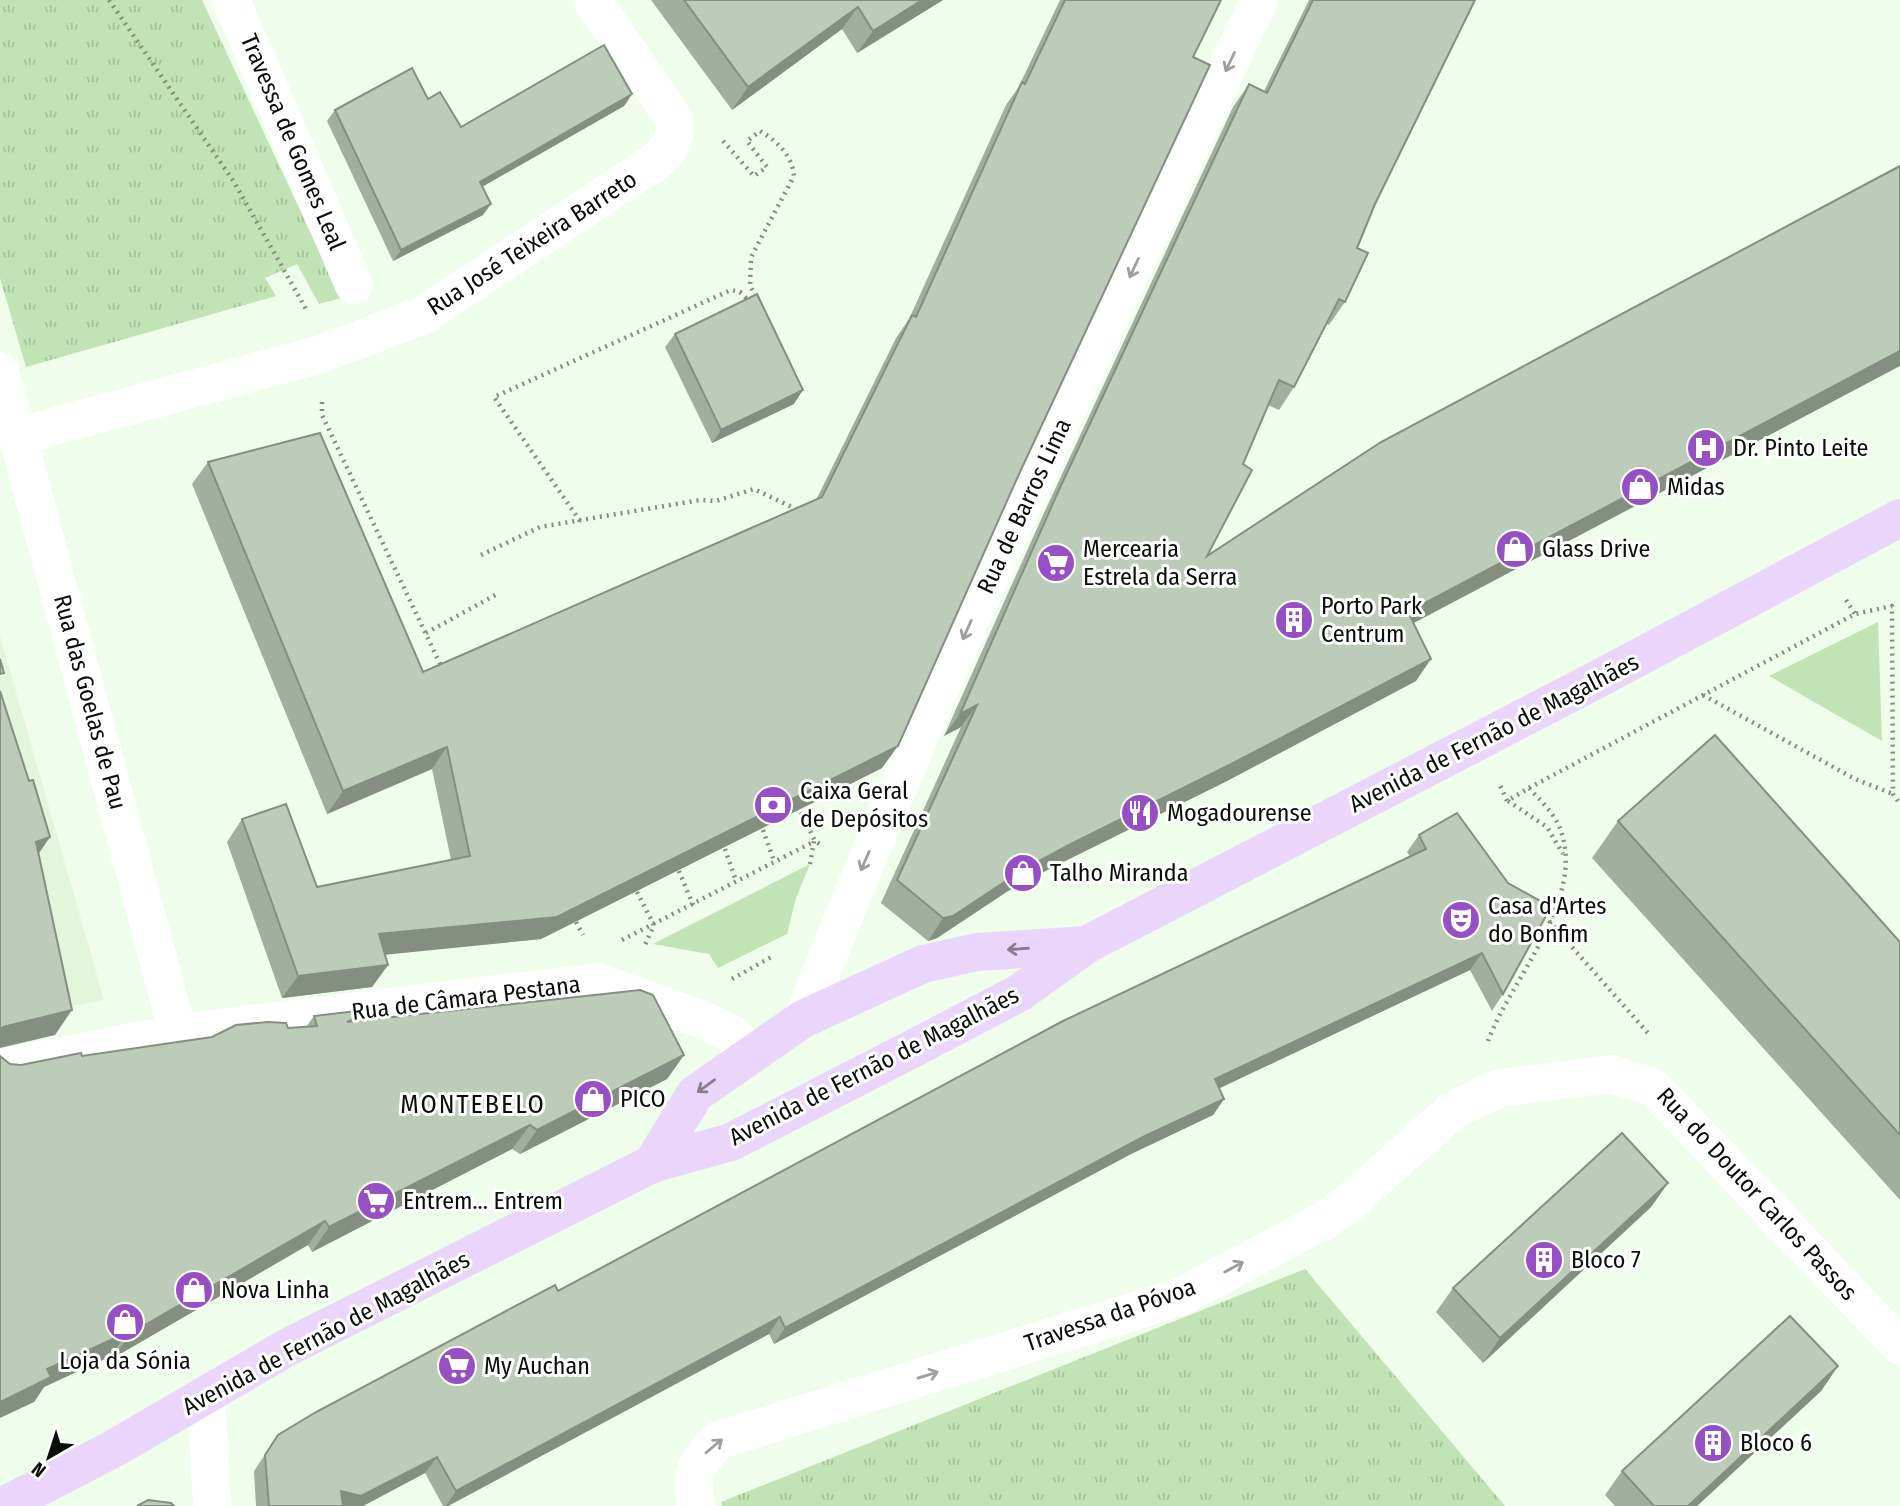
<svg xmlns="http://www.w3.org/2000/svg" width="1900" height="1506" viewBox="0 0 1900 1506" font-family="'Fira Sans Condensed',sans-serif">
	<defs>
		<pattern id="grass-tufts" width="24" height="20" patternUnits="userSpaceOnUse" patternTransform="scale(1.75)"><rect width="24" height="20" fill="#c1e3b5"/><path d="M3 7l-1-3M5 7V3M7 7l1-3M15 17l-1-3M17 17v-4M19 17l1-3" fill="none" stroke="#a4c29a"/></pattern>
	</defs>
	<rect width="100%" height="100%" fill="#effeea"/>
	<path fill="#e2f6db" d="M0,636L104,1000L0,1020Z"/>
	<g fill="url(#grass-tufts)">
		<path d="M0,0H202L341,298L319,304L297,264L265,278L276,296L26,367L0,278Z"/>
		<path d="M1305,1269L1505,1506H722L721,1502Z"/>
	</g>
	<g fill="#c1e3b5">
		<path d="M1878,622L1882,741L1769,676Z"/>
		<path d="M810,864L796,898L787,934L718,968L709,954L653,944Z"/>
	</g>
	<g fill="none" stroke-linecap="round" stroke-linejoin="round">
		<g stroke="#848e80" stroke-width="4.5" stroke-dasharray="2 5" stroke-linecap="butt">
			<path d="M109,0L234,182L306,309"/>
			<path d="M723,141L754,176L767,167L747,141L760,131C777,141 792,155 794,176L751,257L750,286L758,300"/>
			<path d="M322,402V415L442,668"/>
			<path d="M580,521L494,397L731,290L740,292L749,301"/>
			<path d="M481,555L540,527L700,500L716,501L754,489L800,511"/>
			<path d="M1846,600L1855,614"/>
			<path d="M426,633L499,593"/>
			<path d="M1703,695L1855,779L1893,794"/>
			<path d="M1529,788L1855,614L1892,606L1893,794L1900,804"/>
			<path d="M1508,801L1547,827L1563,854"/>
			<path d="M798,806L815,841L821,845"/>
			<path d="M763,830L774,861"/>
			<path d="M725,849L736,881"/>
			<path d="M810,864L814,841"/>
			<path d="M679,871L693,905"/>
			<path d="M637,892L654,925L644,947"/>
			<path d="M1549,921L1648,1033"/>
			<path d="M576,922L583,935"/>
			<path d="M622,940L815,841"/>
			<path d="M732,979L773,956"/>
			<path d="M1488,1041C1511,979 1585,901 1561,831C1556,815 1540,800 1529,788L1507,801L1500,785"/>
		</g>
		<g stroke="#fff" stroke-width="38">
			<path d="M231,0L354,285"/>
			<path d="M0,371L178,1033"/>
			<path d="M19,436L321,354L422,316L655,162C669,151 678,137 674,119L592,0"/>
			<path d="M0,1068L178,1033L596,982L701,1019L732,1034L752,1052"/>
			<path d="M696,1506C690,1472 694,1465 719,1440L1180,1297L1325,1220L1350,1202L1453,1110L1500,1088L1612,1074L1653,1087L1900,1346"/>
		</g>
		<g stroke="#fff" stroke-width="38">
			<path d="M803,1019C938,672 1102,337 1259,0"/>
			<path d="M206,1396L212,1506"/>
		</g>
		<g stroke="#ebd6fb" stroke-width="38">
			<path d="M652,1164L695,1094L803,1019L923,964L977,952L1086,945"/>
			<path d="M3,1506L113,1449L288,1347L652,1164L731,1142L914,1048L1019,993L1086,945L1598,679L1900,518"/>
		</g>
	</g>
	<g fill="#a3af9e">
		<path d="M651,0H943L857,53L842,29L732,110Z"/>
		<path d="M1060,0H1221L1193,57L882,768L541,939L385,954L388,965L372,987L282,998L227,842L242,819L317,887L451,860L432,769L327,814L192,484L208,462L423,672L816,500L896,338L909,319L1006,105L1018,88Z"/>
		<path d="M1309,0H1475L1375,204L1357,248L1345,302L1329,325L1326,323L1294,387L1279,410L1268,405L1243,464L1207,556L1414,623L1416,681L1225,782L1053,867L1008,891L937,938L928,941L881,903L961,727L944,736L1043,515L1233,107L1249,84L1264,91Z"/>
		<path d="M632,94L624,106L482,187L483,215L393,261L327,121L335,110L461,127Z"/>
		<path d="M675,334L794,404L712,443L665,347Z"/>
		<path d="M1618,821L1900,942V1200L1592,858Z"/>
		<path d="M1419,835L1503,994L1492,1011L1470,970L1219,1088L1224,1099L1213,1115L1131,1154L774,1344L769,1334L448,1506H443L425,1473L363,1506H256L254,1471L278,1435L1410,857L1407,852Z"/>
		<path d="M314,1016L365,1020L684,1055L667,1079L520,1154L512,1149L312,1252L308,1245L113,1358L111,1356L44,1387L34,1402L10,1064L21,1065L288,1028L306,1027Z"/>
		<path d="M1668,1183L1651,1207L1483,1363L1436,1312L1453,1288Z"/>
		<path d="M1838,1366L1821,1391L1697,1506H1615L1605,1495L1622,1471Z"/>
	</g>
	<g fill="#848f81">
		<path d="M922,0H943L857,53L873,31Z"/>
		<path d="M858,7L842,29L732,110L748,87Z"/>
		<path d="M632,94L624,106L471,193L480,182Z"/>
		<path d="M491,204L483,215L393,261L401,250Z"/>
		<path d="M1900,351V366L1393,634L1408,612Z"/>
		<path d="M803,390L794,404L712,443L721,430Z"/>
		<path d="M1431,659L1416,681L1225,782L1053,867L1008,891L937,938L928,941L943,918L1024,869L1069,845Z"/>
		<path d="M977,705L961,727L944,736L960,714Z"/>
		<path d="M898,746L882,768L541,939L363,957L379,934Z"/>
		<path d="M447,747L432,769L327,814L343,791Z"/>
		<path d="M50,837L33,862L36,842Z"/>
		<path d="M1482,953L1470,970L1203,1096L1215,1079Z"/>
		<path d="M388,965L372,987L282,998L298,976Z"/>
		<path d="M373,1009L356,1033L347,1022Z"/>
		<path d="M72,1010L55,1035L0,1048V1031L3,1027Z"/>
		<path d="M684,1055L667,1079L520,1154L537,1130Z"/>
		<path d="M1224,1099L1213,1115L1131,1154L774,1344L785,1328L1143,1137Z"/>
		<path d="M530,1125L512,1149L312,1252L329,1227Z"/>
		<path d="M1668,1183L1651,1207L1483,1363L1500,1338Z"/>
		<path d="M325,1221L308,1245L113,1358L131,1333Z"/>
		<path d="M780,1317L769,1334L448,1506H446L456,1491Z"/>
		<path d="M128,1332L111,1356L44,1387L34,1402L0,1418V1402L47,1369Z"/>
		<path d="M1838,1366L1821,1391L1697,1506H1688Z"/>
		<path d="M437,1457L425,1473L363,1506H331L341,1491Z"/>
	</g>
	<g fill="#bdccb8" stroke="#848f81" stroke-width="2">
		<path d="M684,0H922L873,31L858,7L748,87Z"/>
		<path d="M1065,0H1221L1193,57L1210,65L1019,474L898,746L557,917L379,934L388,965L298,976L242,819L286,804L317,887L470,856L447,747L343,791L208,462L320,433L423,672L822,497L912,315L916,317L1022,82L1025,84Z"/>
		<path d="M1313,0H1475L1375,204L1357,248L1368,253L1345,302L1339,299L1294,387L1279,380L1243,464L1252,470L1207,556L1381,442L1900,166V351L1408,612L1431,659L1241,759L1069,845L1024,869L953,916L943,918L897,880L977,705L960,714L1058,492L1249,84L1267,93Z"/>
		<path d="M604,45L632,94L480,182L491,204L401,250L335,110L412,68L428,99L440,92L461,127Z"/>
		<path d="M757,294L803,390L721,430L675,334Z"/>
		<path d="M0,659L4,673L0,674Z"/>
		<path d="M0,691L29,781L33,780L50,837L36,842L72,1010L3,1027L0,1031Z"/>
		<path d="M1715,735L1900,942V1135L1618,821Z"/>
		<path d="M1457,813L1508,883L1551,907L1503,994L1482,953L1215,1079L1224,1099L1143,1137L785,1328L780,1317L456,1491L437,1457L361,1496L341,1491L343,1506H269L265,1455L278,1435L316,1412L555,1285L558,1291L1063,1021L1426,849L1419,835Z"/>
		<path d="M640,990L653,995L684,1055L537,1130L530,1125L329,1227L325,1221L131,1333L128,1332L47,1369L51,1377L0,1402V1056L10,1064L21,1065L81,1053L82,1056L212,1037L236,1025L268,1022L286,1023L288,1028L317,1026L314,1016L373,1009L347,1022Z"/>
		<path d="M1622,1133L1668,1183L1500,1338L1453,1288Z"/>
		<path d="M1790,1316L1838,1366L1688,1506H1654L1622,1471Z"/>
		<path d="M148,1500L171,1503L174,1506H137Z"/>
	</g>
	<defs><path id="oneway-shaft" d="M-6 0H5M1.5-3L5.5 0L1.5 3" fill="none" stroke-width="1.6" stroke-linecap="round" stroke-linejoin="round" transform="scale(1.75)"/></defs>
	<g stroke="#9d9f9c">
		<use href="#oneway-shaft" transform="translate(1230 62) rotate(115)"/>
		<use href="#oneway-shaft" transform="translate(1134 268) rotate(115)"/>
		<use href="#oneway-shaft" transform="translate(967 630) rotate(114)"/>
		<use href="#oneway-shaft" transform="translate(865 861) rotate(114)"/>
		<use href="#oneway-shaft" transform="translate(1234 1267) rotate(-29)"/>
		<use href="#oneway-shaft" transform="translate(928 1375) rotate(-17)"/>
		<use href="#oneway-shaft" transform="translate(714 1446) rotate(-40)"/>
	</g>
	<g stroke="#857c8e">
		<use href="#oneway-shaft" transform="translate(1018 949) rotate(176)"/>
		<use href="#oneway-shaft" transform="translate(706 1086) rotate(144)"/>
	</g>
	<defs>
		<symbol id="hospital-disc" viewBox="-11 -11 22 22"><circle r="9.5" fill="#9750c4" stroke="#fff"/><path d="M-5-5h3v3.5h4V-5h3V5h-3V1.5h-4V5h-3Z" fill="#fff"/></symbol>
		<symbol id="shop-disc" viewBox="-11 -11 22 22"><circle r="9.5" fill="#9750c4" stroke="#fff"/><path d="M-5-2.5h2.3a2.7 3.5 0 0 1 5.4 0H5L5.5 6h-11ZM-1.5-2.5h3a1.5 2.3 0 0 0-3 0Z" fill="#fff"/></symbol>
		<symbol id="supermarket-disc" viewBox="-11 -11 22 22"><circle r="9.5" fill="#9750c4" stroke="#fff"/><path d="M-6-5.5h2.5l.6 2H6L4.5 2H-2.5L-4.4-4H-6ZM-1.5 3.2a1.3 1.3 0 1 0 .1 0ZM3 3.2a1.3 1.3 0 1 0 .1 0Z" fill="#fff"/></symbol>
		<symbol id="building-disc" viewBox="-11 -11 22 22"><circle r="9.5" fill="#9750c4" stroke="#fff"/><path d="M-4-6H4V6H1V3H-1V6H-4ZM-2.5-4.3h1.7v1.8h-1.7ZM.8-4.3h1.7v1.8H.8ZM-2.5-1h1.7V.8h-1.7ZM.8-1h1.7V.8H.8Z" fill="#fff"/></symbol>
		<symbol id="bank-disc" viewBox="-11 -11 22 22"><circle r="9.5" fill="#9750c4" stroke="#fff"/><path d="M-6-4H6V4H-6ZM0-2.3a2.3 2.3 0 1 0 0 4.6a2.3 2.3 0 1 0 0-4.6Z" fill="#fff"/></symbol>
		<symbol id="restaurant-disc" viewBox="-11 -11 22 22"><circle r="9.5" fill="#9750c4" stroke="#fff"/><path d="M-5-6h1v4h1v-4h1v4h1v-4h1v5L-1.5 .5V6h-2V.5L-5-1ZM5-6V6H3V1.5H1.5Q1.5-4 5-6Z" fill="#fff"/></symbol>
		<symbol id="theatre-disc" viewBox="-11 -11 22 22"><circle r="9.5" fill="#9750c4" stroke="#fff"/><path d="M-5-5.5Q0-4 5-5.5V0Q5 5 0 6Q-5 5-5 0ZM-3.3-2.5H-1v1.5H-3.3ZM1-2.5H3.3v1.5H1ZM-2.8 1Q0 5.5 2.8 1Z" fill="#fff"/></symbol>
	</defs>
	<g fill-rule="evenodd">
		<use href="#hospital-disc" x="1684" y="426" width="44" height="44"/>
		<use href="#shop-disc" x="1618" y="465" width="44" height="44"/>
		<use href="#shop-disc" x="1493" y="527" width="44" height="44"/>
		<use href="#supermarket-disc" x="1034" y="541" width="44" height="44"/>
		<use href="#building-disc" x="1272" y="598" width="44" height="44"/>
		<use href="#bank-disc" x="751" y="783" width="44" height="44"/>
		<use href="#restaurant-disc" x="1118" y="791" width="44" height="44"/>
		<use href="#shop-disc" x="1001" y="851" width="44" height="44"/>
		<use href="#theatre-disc" x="1439" y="898" width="44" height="44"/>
		<use href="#shop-disc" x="571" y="1077" width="44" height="44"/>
		<use href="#supermarket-disc" x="354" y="1179" width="44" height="44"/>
		<use href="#building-disc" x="1522" y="1238" width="44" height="44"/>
		<use href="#shop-disc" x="172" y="1268" width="44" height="44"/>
		<use href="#shop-disc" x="103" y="1300" width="44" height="44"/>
		<use href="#supermarket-disc" x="435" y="1344" width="44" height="44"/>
		<use href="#building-disc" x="1691" y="1421" width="44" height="44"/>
	</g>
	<g text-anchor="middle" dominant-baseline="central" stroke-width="6" stroke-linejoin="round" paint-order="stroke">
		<g font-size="24" fill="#090e08" stroke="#fff">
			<text transform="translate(293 142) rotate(67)">Travessa de Gomes Leal</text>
			<text transform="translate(532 243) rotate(-33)">Rua José Teixeira Barreto</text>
			<text transform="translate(1024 506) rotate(-65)">Rua de Barros Lima</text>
			<text transform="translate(90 702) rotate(75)">Rua das Goelas de Pau</text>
			<text transform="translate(1494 733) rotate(-27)">Avenida de Fernão de Magalhães</text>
			<text transform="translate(466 998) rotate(-7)">Rua de Câmara Pestana</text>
			<text transform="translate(874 1066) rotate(-27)">Avenida de Fernão de Magalhães</text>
			<text transform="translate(1757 1194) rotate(47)">Rua do Doutor Carlos Passos</text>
			<text transform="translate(1110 1315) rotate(-19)">Travessa da Póvoa</text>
			<text transform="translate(326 1333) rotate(-28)">Avenida de Fernão de Magalhães</text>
		</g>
		<g font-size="24" fill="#090e08" stroke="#fff" text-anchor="start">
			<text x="1733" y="448">Dr. Pinto Leite</text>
			<text x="1667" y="487">Midas</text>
			<text x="1083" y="549">Mercearia<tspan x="1083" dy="28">Estrela da Serra</tspan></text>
			<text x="1542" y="549">Glass Drive</text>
			<text x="1321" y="606">Porto Park<tspan x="1321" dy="28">Centrum</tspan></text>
			<text x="800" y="791">Caixa Geral<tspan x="800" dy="28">de Depósitos</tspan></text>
			<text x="1167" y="813">Mogadourense</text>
			<text x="1050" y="873">Talho Miranda</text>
			<text x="1488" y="906">Casa d'Artes<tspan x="1488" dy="28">do Bonfim</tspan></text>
			<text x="620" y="1099">PICO</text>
			<text x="403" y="1201">Entrem... Entrem</text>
			<text x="1571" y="1260">Bloco 7</text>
			<text x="221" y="1290">Nova Linha</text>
			<text x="125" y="1361" text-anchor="middle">Loja da Sónia</text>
			<text x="484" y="1366">My Auchan</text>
			<text x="1740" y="1443">Bloco 6</text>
		</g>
		<g font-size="26" letter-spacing="2" fill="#090e08" stroke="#fff">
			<text x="473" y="1104">MONTEBELO</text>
		</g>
	</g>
	<g transform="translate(49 1457) rotate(219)" stroke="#ffffff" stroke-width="5" paint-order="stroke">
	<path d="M0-5L12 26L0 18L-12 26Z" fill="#090e08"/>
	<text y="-10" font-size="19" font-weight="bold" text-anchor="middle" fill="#090e08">N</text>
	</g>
</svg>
